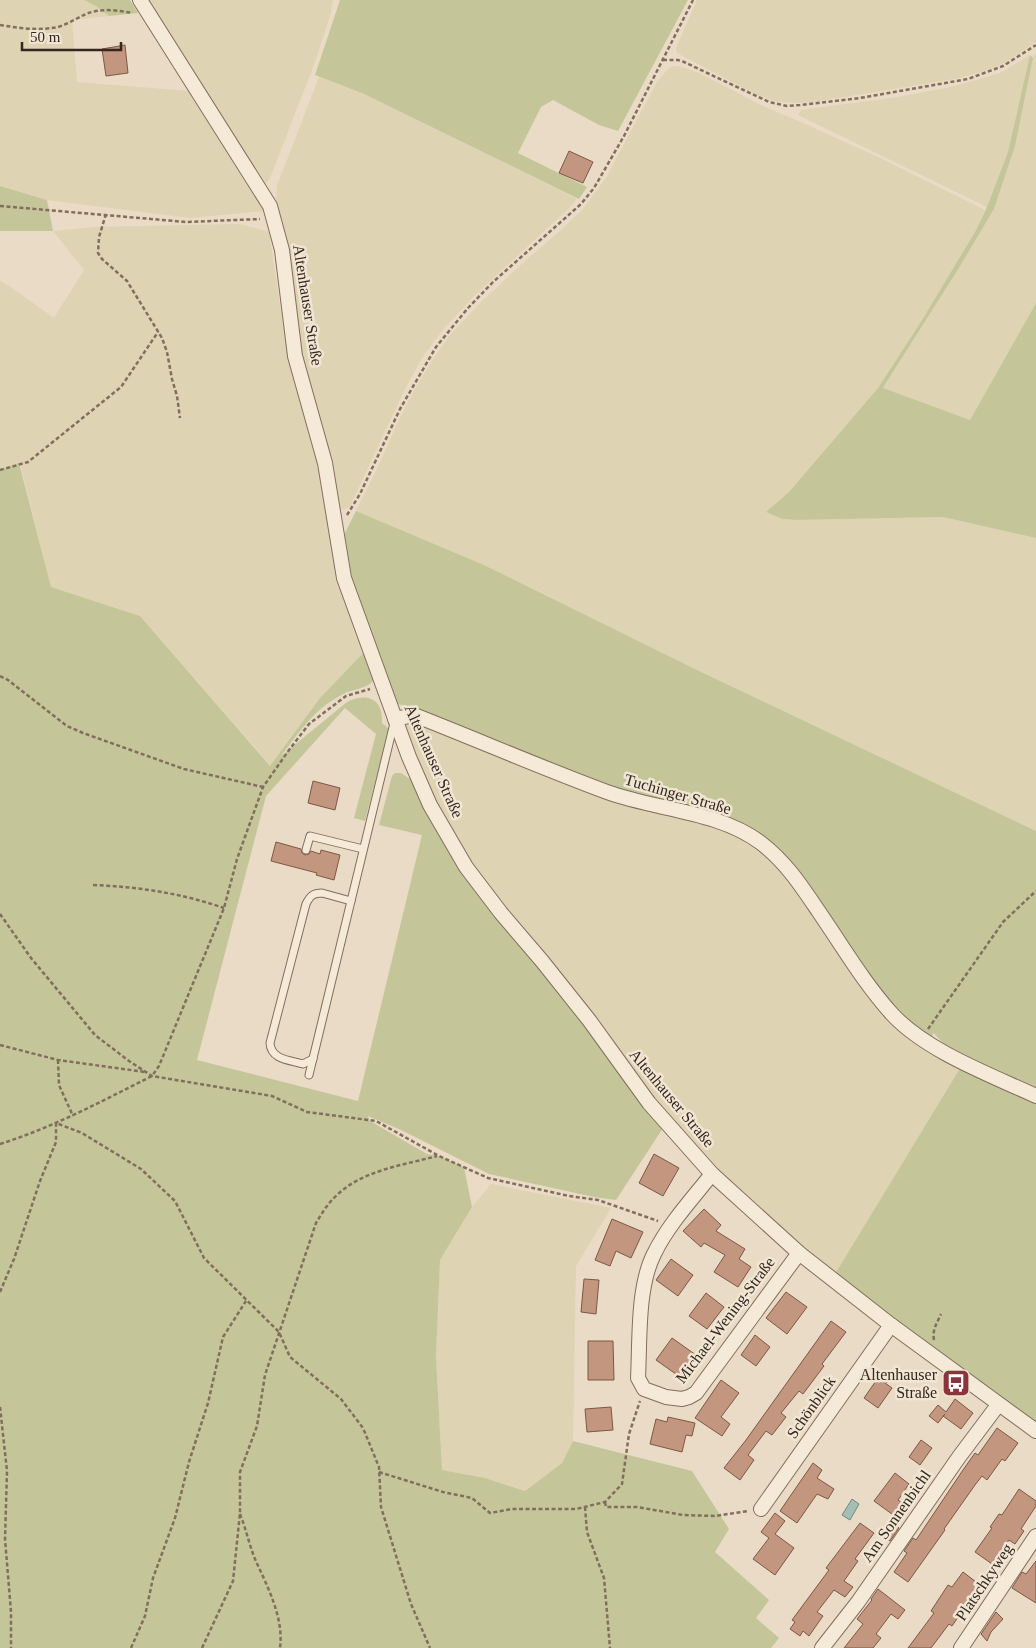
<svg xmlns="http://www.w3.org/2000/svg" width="1036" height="1648" viewBox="0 0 1036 1648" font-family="'Times New Roman',serif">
	<rect width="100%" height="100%" fill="#e9dbc5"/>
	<g fill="#ded3b3">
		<path d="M0,0H84L96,6L109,16L72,20L77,82L189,91L209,119L265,211L190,218L47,200L0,186Z"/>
		<path d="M147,0H333L330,16L315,62L270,178L265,185Z"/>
		<path d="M697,0H1036V42L1004,63L991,69L960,78L820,101L798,103L777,102L759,96L677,53L676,48Z"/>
		<path d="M1036,53V303L970,420L883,389L959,268L994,209L1015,146L1033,58Z"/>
		<path d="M1030,55L1008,152L987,207L798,115L801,110L898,97L951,87L1000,73Z"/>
		<path d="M673,66L682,67L697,72L765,107L801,122L878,157L985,210L975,232L922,320L878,388L789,492L766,512L782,519L796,520L943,517L1036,538V831L697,670L484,565L356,511L377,469L396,426L414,390L433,359L450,335L480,303L526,260L559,232L583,209L607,176L657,82L668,69Z"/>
		<path d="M319,77L364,94L576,198L574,203L567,210L473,297L441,332L422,358L405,389L350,506L345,509H341L339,506L328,447L301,353L290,262L285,234L276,204L277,186Z"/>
		<path d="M239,224L269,232L284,333L294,383L312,434L365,651L320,698L271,766L140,616L51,587L20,463L0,470V281L9,286L54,318L84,270L53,231L94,227Z"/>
		<path d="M408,719L723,827L775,860L859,978L962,1065L835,1274L735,1188L658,1106L485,886L451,832L417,762L404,722Z"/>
		<path d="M491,1184L611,1208L576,1266L573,1441L562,1463L525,1491L485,1478L442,1470L436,1356L440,1260L472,1207Z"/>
	</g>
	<g fill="#c4c69a">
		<path d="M84,0H130L138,13L109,16L96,6Z"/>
		<path d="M340,0H688L618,131L599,125L553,100L541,107L518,153L587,187L579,199L364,94L315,75Z"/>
		<path d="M1030,55L1033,58L1015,146L994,209L959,268L883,388L970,420L1036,303V538L943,517L796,520L782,519L766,512L789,492L878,388L922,320L975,232L987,207L1008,152Z"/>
		<path d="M0,186L47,200L53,231H0Z"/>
		<path d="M19,463L51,587L140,616L270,766L320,698L365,651L374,680C367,689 353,689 343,694C337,697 332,701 327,704C308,718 295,738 281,756L347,702C368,692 383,699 382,723L389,729L365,821L354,818L376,734L345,708L266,796L197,1060L358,1101L422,835L379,825L392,776L395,773H401L410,779L555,986L663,1128L616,1200L594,1197L489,1174L401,1130L368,1116L370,1121L427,1154L439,1156L464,1167L472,1207L440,1260L436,1356L442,1470L485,1478L525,1491L562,1463L573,1441L692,1471L729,1529L715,1552L769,1600L756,1618L779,1638L771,1648H0V470Z"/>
		<path d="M356,511L484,565L697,670L1036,831V1093C1006,1078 953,1059 934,1033L929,1040L906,1023L767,843L639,798L396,703L352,582L345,538V533Z"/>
		<path d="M962,1065L1036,1100V1424L835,1274Z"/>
	</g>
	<path fill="#a6bdb4" stroke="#6e8a81" d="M852,1499L859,1504L850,1520L842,1515Z"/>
	<g fill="#c3967f" stroke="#7e5745">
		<path d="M125,45L128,73L106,76L102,49Z"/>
		<path d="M569,151L593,162L583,183L559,173Z"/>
		<path d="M313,781L340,788L335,810L308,803Z"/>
		<path d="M276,842L301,849L302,853L305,855L309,854L311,851L320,854L321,850L340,855L334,880L316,875L317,873L271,861Z"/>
		<path d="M654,1154L679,1168L663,1196L639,1183Z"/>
		<path d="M704,1209L721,1225L716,1231L745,1249L739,1259L751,1267L738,1287L714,1272L725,1255L704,1243L701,1247L683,1231Z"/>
		<path d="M612,1219L643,1232L631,1258L616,1251L610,1266L595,1260Z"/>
		<path d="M671,1259L693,1275L678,1296L656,1280Z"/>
		<path d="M584,1279L599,1280L596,1314L581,1312Z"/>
		<path d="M786,1292L807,1307L787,1334L766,1318Z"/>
		<path d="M706,1293L724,1307L707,1329L689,1316Z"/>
		<path d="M831,1321L846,1332L822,1364L824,1366L803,1394L799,1391L781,1413L786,1417L772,1435L766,1431L748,1455L754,1460L740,1480L724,1468L746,1440Z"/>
		<path d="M755,1335L770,1347L756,1366L741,1355Z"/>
		<path d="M672,1338L696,1355L680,1377L656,1360Z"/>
		<path d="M588,1341H613L614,1380H588Z"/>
		<path d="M878,1378L892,1388L878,1408L864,1398Z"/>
		<path d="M721,1380L739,1393L721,1417L730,1424L722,1436L695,1418Z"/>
		<path d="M955,1399L973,1413L961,1429L943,1416L945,1414L938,1423L929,1416L938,1405L946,1412Z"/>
		<path d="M611,1407L613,1430L587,1432L585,1409Z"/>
		<path d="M668,1417L695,1423L692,1436L686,1435L682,1452L650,1444L656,1419L667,1422Z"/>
		<path d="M997,1428L1018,1443L1005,1461L1002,1459L987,1480L982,1476L975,1485L944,1529L945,1530L908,1582L894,1572L907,1553L904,1551L913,1538L916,1540L963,1470L975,1453L978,1455Z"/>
		<path d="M921,1440L932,1448L920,1465L909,1457Z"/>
		<path d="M813,1463L822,1470L817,1478L834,1489L828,1499L817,1494L797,1523L780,1511Z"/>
		<path d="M895,1473L909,1484L898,1500L905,1505L896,1517L874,1501Z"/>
		<path d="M1019,1489L1036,1501V1506L1021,1529L1024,1531L1015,1544L1009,1540L992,1564L975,1552L992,1528L990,1527L999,1514L1002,1515Z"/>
		<path d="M775,1513L785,1521L775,1534L794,1548L775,1575L753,1559L769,1538L761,1532Z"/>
		<path d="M890,1521L899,1528L890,1541L880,1534Z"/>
		<path d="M860,1523L874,1533L855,1559L858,1561L844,1581L853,1587L845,1597L834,1590L817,1612L823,1616L809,1636L803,1631L800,1636L790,1629L795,1622L792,1620L829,1570L826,1568Z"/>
		<path d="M1036,1561V1603L1012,1588L1022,1572L1026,1574Z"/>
		<path d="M963,1572L980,1585L952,1626L949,1624L931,1648H908L934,1613L931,1611L948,1585L952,1587Z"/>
		<path d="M878,1589L905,1610L898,1619L891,1614L876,1634L881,1638L873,1648H844L863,1624L857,1619L872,1600L871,1599Z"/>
		<path d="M996,1612L1003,1619L991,1632L987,1641L981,1634Z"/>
	</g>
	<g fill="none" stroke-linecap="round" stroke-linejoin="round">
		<defs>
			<g id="lane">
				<path d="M306,850L310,836L363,849"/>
				<path d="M313,1059L303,1064C290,1060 271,1060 270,1043L306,904C310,896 313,893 322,893L351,901"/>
				<path d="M309,1075L394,723"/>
			</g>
			<g id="street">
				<path d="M140,0L270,206L282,250L295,356L325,463L344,578L409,757L430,805L466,867L501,913L542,961L589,1020L649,1103L712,1174L799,1253L891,1325L1036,1431"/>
				<path d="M395,719L414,715C478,740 542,768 607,792C656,810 719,811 761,843C786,862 802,887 819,912C843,947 864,983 892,1014C926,1051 991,1075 1036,1096"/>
				<path d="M712,1174C692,1199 668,1225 654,1254C637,1287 640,1342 638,1378L644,1389L666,1397L682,1399L689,1397L696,1393L799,1253"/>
				<path d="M761,1509L891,1325"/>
				<path d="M822,1648L858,1602L959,1457L998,1405"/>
				<path d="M961,1648L1036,1536"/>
			</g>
		</defs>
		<use href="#lane" stroke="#826e5d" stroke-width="9"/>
		<use href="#street" stroke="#826e5d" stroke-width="16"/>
		<g stroke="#826e5d" stroke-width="2.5" stroke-dasharray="4 2.5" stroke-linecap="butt">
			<path d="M0,25C19,28 39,31 58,27C68,24 77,18 86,14C100,8 117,10 132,13"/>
			<path d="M663,60H678L684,62L769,102L787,106L800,105L860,98L968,79L1003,66L1036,45"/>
			<path d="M0,206L186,222L260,219"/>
			<path d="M106,214L99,237L98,253L102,259L127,281L162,338L167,352L172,379L177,396L180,418"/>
			<path d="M0,470L28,462L121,387L158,332"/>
			<path d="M347,515L360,494L400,409L436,347L468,308L493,282L581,204L594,188L624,136L693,0"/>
			<path d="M0,676L8,680L67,726L83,733L184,769L263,787"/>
			<path d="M93,885C140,887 180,893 224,908"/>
			<path d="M0,914L31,958L95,1035L129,1061L152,1076L272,1096L307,1112L376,1121L439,1156L488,1178L569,1196L598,1200L658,1221"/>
			<path d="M928,1029L1003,922L1036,891"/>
			<path d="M0,1045L58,1060L145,1072"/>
			<path d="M58,1060L59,1085L73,1116"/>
			<path d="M0,1144C54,1127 102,1101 152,1076L159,1066L224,908L237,859L263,787L289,750L309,724L346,696L370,689"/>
			<path d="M0,1292L14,1259L40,1181L56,1142V1123L82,1133L141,1169L175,1201L204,1258L279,1332L290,1357L341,1399L363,1428L379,1467L381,1507L398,1562L411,1604L430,1648"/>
			<path d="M934,1340C932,1330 937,1323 941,1314"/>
			<path d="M878,1371L888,1379L885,1384"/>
			<path d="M0,1407L7,1471L5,1539L11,1612V1648"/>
			<path d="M379,1472L443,1492L472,1498L490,1513L512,1509H576L605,1502L622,1484L629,1434L640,1401"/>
			<path d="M605,1502L606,1507H637L683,1515L715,1516L748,1511"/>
			<path d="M585,1507L587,1532L604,1578L610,1648"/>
			<path d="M240,1514C246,1529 249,1544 255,1559C267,1586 284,1617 280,1648"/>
			<path d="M131,1648L145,1616L153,1578L175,1518L189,1462L208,1403L223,1337L246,1301"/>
			<path d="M202,1648L233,1581L240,1513V1472L257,1426L265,1375L316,1223C322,1213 328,1203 337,1195C363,1170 404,1165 437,1156"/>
		</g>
		<use href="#lane" stroke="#f5e9d7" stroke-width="7"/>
		<use href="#street" stroke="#f5e9d7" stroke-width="14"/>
	</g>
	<defs>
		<symbol id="bus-square" viewBox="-11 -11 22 22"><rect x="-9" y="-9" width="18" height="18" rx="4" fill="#8a343b" stroke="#f1e6d3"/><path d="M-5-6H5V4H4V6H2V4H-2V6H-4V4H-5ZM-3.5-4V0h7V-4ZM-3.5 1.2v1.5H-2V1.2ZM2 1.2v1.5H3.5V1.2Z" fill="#fff"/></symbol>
	</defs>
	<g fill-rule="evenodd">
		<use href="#bus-square" x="940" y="1367" width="32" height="32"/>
	</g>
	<g text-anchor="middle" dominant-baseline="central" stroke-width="5" stroke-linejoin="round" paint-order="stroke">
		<g font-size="16" fill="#33271f" stroke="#f1e6d3">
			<text transform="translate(308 305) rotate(81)">Altenhauser Straße</text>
			<text transform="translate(434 761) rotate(66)">Altenhauser Straße</text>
			<text transform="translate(678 794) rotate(16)">Tuchinger Straße</text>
			<text transform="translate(672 1098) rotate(50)">Altenhauser Straße</text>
			<text transform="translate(725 1320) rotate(-53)">Michael-Wening-Straße</text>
			<text transform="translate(811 1407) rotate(-55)">Schönblick</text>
			<text transform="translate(896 1516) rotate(-55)">Am Sonnenbichl</text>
			<text transform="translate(984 1582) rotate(-56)">Platschkyweg</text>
		</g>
		<g font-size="16" fill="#33271f" stroke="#f1e6d3" text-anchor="end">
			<text x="937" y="1374">Altenhauser<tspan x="937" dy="18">Straße</tspan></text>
		</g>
	</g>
	<path d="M22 42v8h99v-8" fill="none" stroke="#33271f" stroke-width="2.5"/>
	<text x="30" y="42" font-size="15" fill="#33271f" stroke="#f1e6d3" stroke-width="4" paint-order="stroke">50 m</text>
</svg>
